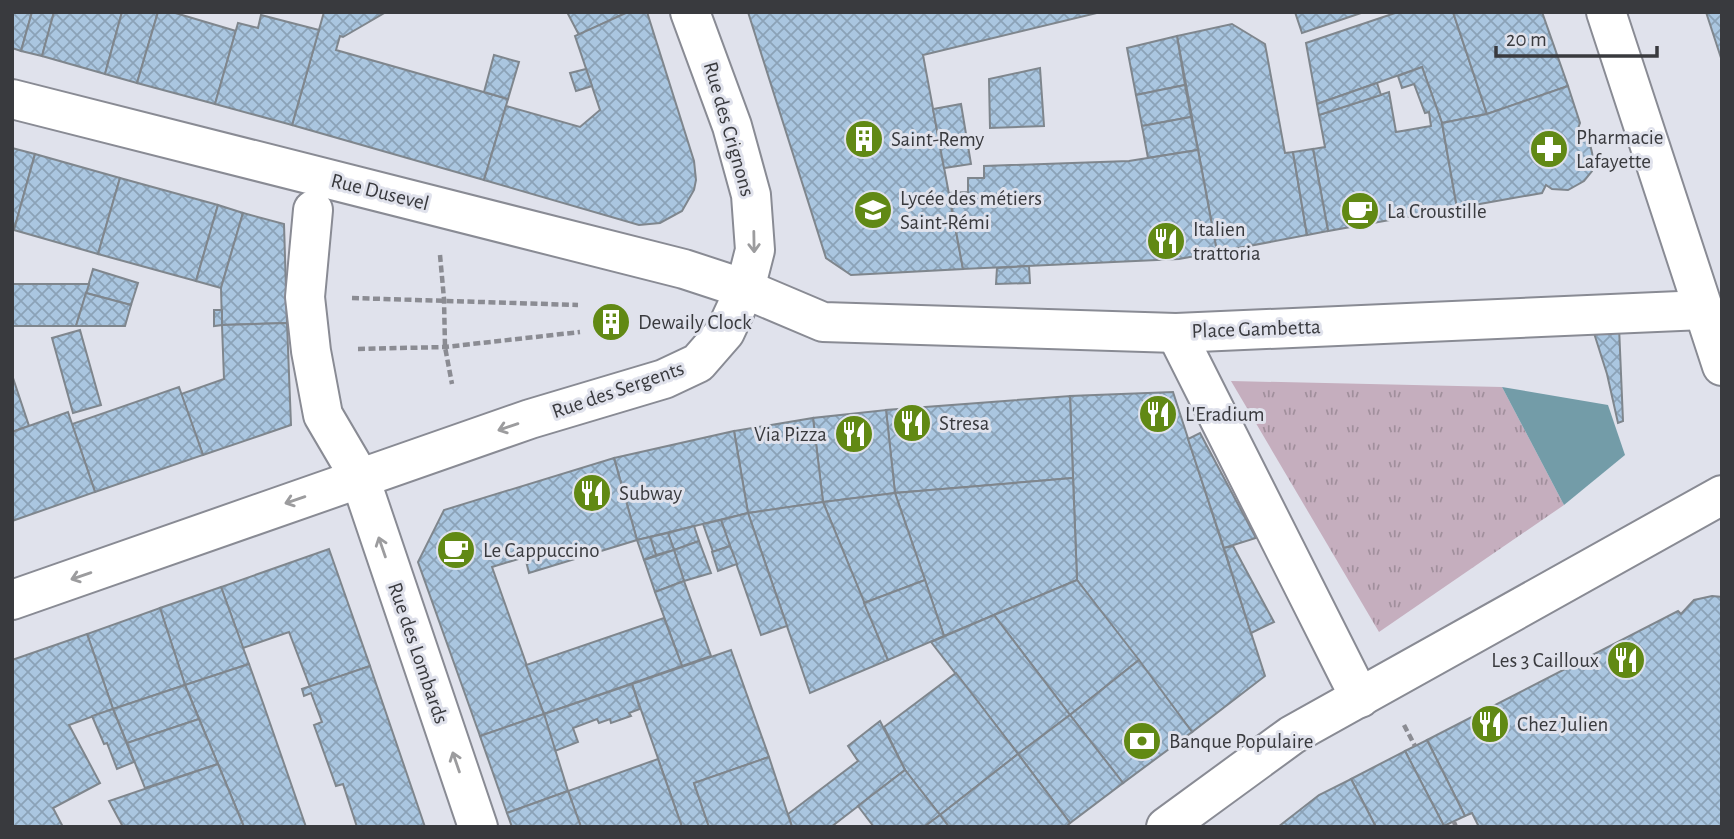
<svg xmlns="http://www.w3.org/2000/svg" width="1734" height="839" viewBox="0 0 1734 839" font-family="'Alegreya Sans',sans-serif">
	<defs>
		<pattern id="grass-tufts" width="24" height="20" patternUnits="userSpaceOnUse" patternTransform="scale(1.75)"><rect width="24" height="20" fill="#c5aebe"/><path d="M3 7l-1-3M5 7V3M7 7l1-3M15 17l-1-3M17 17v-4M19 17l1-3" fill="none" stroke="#a18f9c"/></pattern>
		<pattern id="building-cross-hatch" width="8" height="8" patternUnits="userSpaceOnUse" patternTransform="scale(1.75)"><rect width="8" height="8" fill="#aac6e0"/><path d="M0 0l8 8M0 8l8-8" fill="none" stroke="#8ba2b7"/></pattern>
	</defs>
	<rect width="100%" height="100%" fill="#e0e2ec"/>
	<path fill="url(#grass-tufts)" d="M1231,381L1502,387L1564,505L1379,632Z"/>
	<path fill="#739ca8" d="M1502,387L1608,405L1625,455L1564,505Z"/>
	<g fill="url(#building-cross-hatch)" stroke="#7f868d" stroke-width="2">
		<path d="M12,12H32L21,51L12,48Z"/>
		<path d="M32,12H54L42,56L21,51Z"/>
		<path d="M54,12H122L105,74L42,56Z"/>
		<path d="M122,12H158L137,83L105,74Z"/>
		<path d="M158,12H172L236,31L215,104L137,83Z"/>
		<path d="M324,12H386L343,37L340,36L336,50L508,99L484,180L292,125Z"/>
		<path d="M567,12H628L579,35Z"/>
		<path d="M628,12H647L694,161L696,180L694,190L682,211L660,223L639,225L484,180L506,106L580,127L600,110L575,36Z"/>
		<path d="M748,12H1096L1097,13L923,55L963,269L851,275L826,258Z"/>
		<path d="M1295,12H1364L1302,33Z"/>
		<path d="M1398,12H1453L1487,114L1442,123L1422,67L1317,104L1306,43Z"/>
		<path d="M1453,12H1542L1568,86L1487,114Z"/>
		<path d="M1706,12H1722V61Z"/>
		<path d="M261,15L319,30L292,125L215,104L238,23L258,28Z"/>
		<path d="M1232,24L1265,44L1285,153L1293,152L1307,235L1217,252L1177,36Z"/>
		<path d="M1177,36L1185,85L1136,95L1127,48Z"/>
		<path d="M494,55L519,62L508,99L484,92Z"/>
		<path d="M1422,67L1442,123L1457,208L1328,231L1313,149L1325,147L1319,115L1389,92L1396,132L1431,126L1429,112L1425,113L1414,84L1402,88L1398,76Z"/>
		<path d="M1040,68L1044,126L990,128L989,79Z"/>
		<path d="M586,69L592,86L576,91L570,73Z"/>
		<path d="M1377,83L1381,95L1319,115L1317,104Z"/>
		<path d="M1185,85L1191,117L1142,126L1136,95Z"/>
		<path d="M1568,86L1580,123L1577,131L1590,144L1593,157L1592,171L1584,181L1568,190L1552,189L1546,185L1542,193L1457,208L1442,123L1487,114Z"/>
		<path d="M961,104L971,164L944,168L933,109Z"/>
		<path d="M1191,117L1198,150L1148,158L1142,126Z"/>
		<path d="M12,148L35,154L14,230H12Z"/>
		<path d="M1313,149L1328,231L1307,235L1293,152Z"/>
		<path d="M1198,150L1217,252L1179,259L963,269L949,193L968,192V178H984V166L1129,161Z"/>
		<path d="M35,154L120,178L98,254L14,230Z"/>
		<path d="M120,178L218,205L196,281L98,254Z"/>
		<path d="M218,205L243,213L221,288L196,281Z"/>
		<path d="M243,213L284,224L287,323L222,325L221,288Z"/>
		<path d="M1029,266L1030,283L996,284L997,268Z"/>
		<path d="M93,269L138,283L131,305L86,293Z"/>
		<path d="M12,284H89L76,326H12Z"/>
		<path d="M86,293L131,305L125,326H76Z"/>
		<path d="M1618,303L1623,421L1618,423L1607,374L1587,311Z"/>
		<path d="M214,310H222V325L214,326Z"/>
		<circle cx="611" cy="322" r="7"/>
		<path d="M287,323L291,425L203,455L181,394L224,379L222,325Z"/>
		<path d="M80,330L101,405L73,413L52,338Z"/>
		<path d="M12,375L29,426L12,432Z"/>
		<path d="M179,387L203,455L95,492L72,424Z"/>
		<path d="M1173,392L1265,676L1192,732L1077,580L1070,396Z"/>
		<path d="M1070,396L1073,478L895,493L886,410Z"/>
		<path d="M886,410L895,493L823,502L813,418Z"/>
		<path d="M68,412L95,492L12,521V432Z"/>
		<path d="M813,418L823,502L748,513L734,431Z"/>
		<path d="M734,431L748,513L637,540L614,458Z"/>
		<path d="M1200,433L1256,538L1224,548L1188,439Z"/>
		<path d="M614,458L637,540L529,573L525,557L492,567L544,714L480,736L418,562L444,510Z"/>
		<path d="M1073,478L1077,580L944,636L895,493Z"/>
		<path d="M895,493L925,580L864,603L823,502Z"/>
		<path d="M823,502L888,660L810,693L748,513Z"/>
		<path d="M748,513L787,626L761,635L721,520Z"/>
		<path d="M721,520L730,546L713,552L703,524Z"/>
		<path d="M694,526L699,541L674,550L668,533Z"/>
		<path d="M668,533L674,550L656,555L650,537Z"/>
		<path d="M650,537L656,555L644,560L637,540Z"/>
		<path d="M699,541L711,573L684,581L674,550Z"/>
		<path d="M730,546L737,564L718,571L712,552Z"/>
		<path d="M1233,546L1274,622L1251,633L1224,548Z"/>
		<path d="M329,549L370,666L310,687L289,632L243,648L221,587Z"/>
		<path d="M674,550L684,581L655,592L644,560Z"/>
		<path d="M925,580L944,636L888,660L864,603Z"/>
		<path d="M1077,580L1139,660L1070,715L994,615Z"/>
		<path d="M684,581L711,656L682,666L655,592Z"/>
		<path d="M221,587L249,664L185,685L160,608Z"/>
		<path d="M1712,596L1722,597V827H1479L1472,813L1465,816L1427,740L1678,611L1681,614L1694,600Z"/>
		<path d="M160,608L185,685L113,709L87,634Z"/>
		<path d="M994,615L1070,715L1018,754L931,642Z"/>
		<path d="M664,618L682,666L544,714L526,665Z"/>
		<path d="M87,634L113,709L69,725L100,783L53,808L63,827H12V660Z"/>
		<path d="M731,650L769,757L694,783L709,827H682L632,684Z"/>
		<path d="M1139,660L1192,732L1123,783L1070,715Z"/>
		<path d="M249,664L263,703L306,827H244L185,685Z"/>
		<path d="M370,666L425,827H357L343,784L336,786L314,725L322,722L311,693L304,696L302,689Z"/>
		<path d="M956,673L1018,754L940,815L905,770L884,727Z"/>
		<path d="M632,684L640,709L629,713L631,716L611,723L610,719L599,723L597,719L573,728L578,742L555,751L544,714Z"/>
		<path d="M185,685L199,719L127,743L113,709Z"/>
		<path d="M113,709L134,762L117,769L107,743L104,744L92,716Z"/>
		<path d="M544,714L568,791L507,813L480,736Z"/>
		<path d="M1070,715L1123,783L1070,823L1018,754Z"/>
		<path d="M199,719L218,764L145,788L127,743Z"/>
		<path d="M880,721L905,770L831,827H792L788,814L858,761L848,746Z"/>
		<path d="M1427,740L1465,816L1444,826L1405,751Z"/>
		<path d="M1405,751L1444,826V827H1376L1351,779Z"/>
		<path d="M1018,754L1070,823L1066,827H949L940,815Z"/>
		<path d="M769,757L792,827H709L694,783Z"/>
		<path d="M658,759L682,827H581L568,791Z"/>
		<path d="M218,764L244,827H123L109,801Z"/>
		<path d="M905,770L940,815L924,827H874L858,806Z"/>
		<path d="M1351,779L1376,827H1278L1319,795Z"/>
		<path d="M568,791L581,827H512L507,813Z"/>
		<path d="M940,815L949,827H924Z"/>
	</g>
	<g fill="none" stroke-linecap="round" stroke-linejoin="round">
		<defs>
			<g id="pedestrian">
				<path d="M1606,12L1722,366"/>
				<path d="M12,99L684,269L745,289L823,322L1176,333L1703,310"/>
				<path d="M313,210L305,297L311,351L323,415L360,478"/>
				<path d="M1176,333L1360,698"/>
				<path d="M1166,827L1292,735L1722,495"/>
			</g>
			<g id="minor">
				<path d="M360,478L478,827"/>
				<path d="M12,600L530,419L664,379L698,363L725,332L745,289L755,250L751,195L732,126L690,12"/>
			</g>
		</defs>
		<use href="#pedestrian" stroke="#898b94" stroke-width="42"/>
		<use href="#minor" stroke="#898b94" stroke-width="42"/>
		<g stroke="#8b8c93" stroke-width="4.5" stroke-dasharray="7 3.5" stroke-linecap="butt">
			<path d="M440,255L444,299L445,347L452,384"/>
			<path d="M352,298L578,305"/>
			<path d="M358,349L445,347L580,332"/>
			<path d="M1404,725L1415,746"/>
			<path d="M1454,822L1456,827"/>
		</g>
		<use href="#pedestrian" stroke="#fff" stroke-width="38"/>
		<use href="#minor" stroke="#fff" stroke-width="38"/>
	</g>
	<defs><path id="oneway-shaft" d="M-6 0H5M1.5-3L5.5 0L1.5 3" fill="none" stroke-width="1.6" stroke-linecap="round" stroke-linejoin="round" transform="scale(1.75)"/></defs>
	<g stroke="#9c9c9e">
		<use href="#oneway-shaft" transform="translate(754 242) rotate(89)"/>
		<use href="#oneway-shaft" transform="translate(508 427) rotate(161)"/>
		<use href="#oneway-shaft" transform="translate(295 500) rotate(161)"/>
		<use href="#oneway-shaft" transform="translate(382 547) rotate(-109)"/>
		<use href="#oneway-shaft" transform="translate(81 576) rotate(161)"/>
		<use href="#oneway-shaft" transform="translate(456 762) rotate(-109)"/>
	</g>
	<defs>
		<symbol id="building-disc" viewBox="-11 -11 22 22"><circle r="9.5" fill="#618914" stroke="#e0e2ec"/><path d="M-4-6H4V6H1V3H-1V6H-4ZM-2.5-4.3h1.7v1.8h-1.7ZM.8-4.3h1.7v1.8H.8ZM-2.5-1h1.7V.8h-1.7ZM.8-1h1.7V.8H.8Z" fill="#fff"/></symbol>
		<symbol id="pharmacy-disc" viewBox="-11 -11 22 22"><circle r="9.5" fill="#618914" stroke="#e0e2ec"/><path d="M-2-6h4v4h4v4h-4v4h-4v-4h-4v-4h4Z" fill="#fff"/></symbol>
		<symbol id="school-disc" viewBox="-11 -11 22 22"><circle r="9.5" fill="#618914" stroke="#e0e2ec"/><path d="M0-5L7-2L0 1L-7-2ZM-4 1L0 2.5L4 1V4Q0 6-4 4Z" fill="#fff"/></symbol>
		<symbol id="cafe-disc" viewBox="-11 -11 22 22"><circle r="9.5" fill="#618914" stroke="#e0e2ec"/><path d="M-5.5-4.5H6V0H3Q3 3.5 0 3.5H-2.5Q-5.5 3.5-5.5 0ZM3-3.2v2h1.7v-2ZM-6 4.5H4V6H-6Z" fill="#fff"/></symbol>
		<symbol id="restaurant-disc" viewBox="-11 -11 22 22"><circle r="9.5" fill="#618914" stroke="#e0e2ec"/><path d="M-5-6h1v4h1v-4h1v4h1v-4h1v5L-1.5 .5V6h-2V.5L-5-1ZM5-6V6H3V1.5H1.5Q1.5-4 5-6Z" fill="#fff"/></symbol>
		<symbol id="bank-disc" viewBox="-11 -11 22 22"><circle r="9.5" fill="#618914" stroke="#e0e2ec"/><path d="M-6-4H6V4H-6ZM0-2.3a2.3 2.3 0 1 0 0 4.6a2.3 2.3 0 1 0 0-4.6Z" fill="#fff"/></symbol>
	</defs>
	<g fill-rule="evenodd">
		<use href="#building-disc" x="842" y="117" width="44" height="44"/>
		<use href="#pharmacy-disc" x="1527" y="127" width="44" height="44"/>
		<use href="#school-disc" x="851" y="188" width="44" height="44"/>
		<use href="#cafe-disc" x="1338" y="189" width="44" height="44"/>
		<use href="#restaurant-disc" x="1144" y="219" width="44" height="44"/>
		<use href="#building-disc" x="589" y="300" width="44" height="44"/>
		<use href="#restaurant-disc" x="1136" y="392" width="44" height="44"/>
		<use href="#restaurant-disc" x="890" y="401" width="44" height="44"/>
		<use href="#restaurant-disc" x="832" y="412" width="44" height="44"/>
		<use href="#restaurant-disc" x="570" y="471" width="44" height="44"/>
		<use href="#cafe-disc" x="434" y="528" width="44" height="44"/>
		<use href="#restaurant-disc" x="1604" y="638" width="44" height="44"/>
		<use href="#restaurant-disc" x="1468" y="702" width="44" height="44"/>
		<use href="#bank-disc" x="1120" y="719" width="44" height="44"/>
	</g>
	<g text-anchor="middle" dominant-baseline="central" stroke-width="6" stroke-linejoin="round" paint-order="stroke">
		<g font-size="21" fill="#393a3e" stroke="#e0e2ec">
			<text transform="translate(729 129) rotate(74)">Rue des Crignons</text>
			<text transform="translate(380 192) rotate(14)">Rue Dusevel</text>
			<text transform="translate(1256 329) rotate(-2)">Place Gambetta</text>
			<text transform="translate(618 390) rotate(-19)">Rue des Sergents</text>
			<text transform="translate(418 653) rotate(71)">Rue des Lombards</text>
		</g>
		<g font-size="21" fill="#393a3e" stroke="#e0e2ec" text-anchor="start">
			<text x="1576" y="137">Pharmacie<tspan x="1576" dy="24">Lafayette</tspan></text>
			<text x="891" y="139">Saint-Remy</text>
			<text x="900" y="198">Lycée des métiers<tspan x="900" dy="24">Saint-Rémi</tspan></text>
			<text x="1387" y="211">La Croustille</text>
			<text x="1193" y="229">Italien<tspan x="1193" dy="24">trattoria</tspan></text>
			<text x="638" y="322">Dewaily Clock</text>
			<text x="1185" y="414">L'Eradium</text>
			<text x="939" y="423">Stresa</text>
			<text x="827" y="434" text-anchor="end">Via Pizza</text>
			<text x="619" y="493">Subway</text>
			<text x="483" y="550">Le Cappuccino</text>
			<text x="1599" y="660" text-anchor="end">Les 3 Cailloux</text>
			<text x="1517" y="724">Chez Julien</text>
			<text x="1169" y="741">Banque Populaire</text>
		</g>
	</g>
	<rect width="1734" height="839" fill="none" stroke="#393a3e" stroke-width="28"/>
	<path d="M1496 46v10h161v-10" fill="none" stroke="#393a3e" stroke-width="3.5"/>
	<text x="1506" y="46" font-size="21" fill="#393a3e" stroke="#e0e2ec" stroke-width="5" paint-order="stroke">20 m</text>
</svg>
